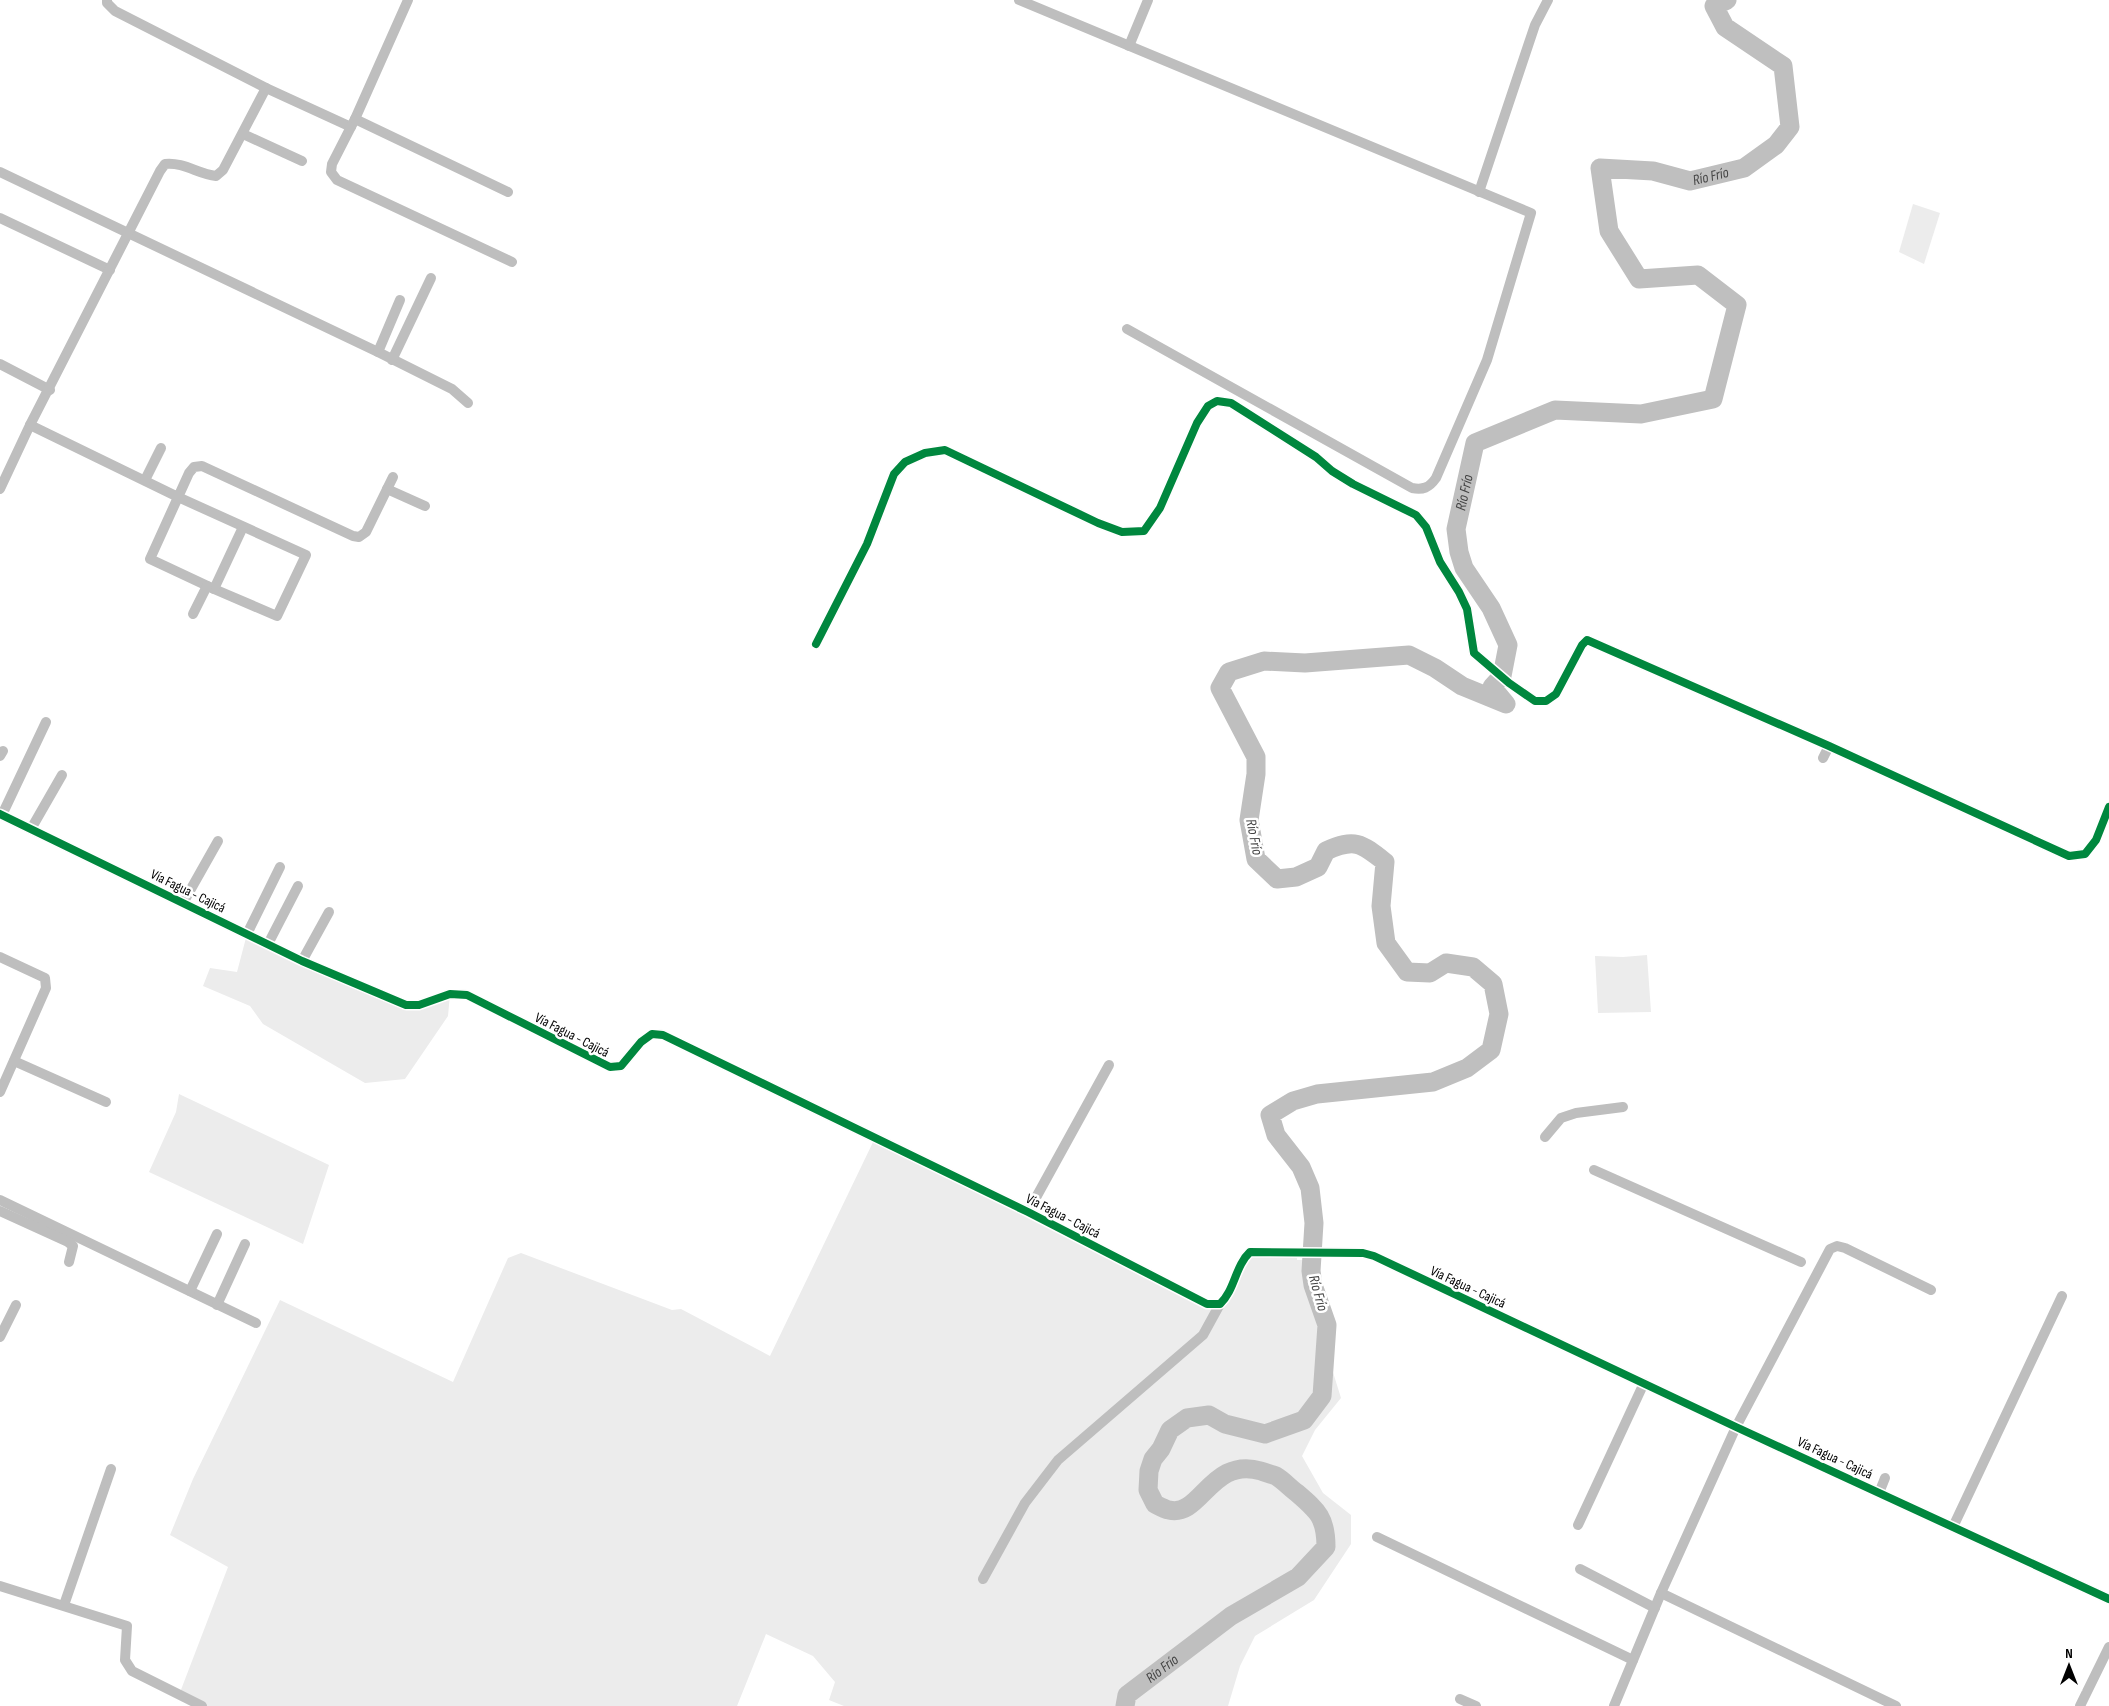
<svg xmlns="http://www.w3.org/2000/svg" width="2109" height="1706" viewBox="0 0 2109 1706" font-family="'Sofia Sans Condensed',sans-serif">
	<rect width="100%" height="100%" fill="#fff"/>
	<g fill="#ececec">
		<path d="M1913,204L1940,213L1924,264L1899,252Z"/>
		<path d="M247,934L406,1005L450,994L448,1016L405,1079L365,1083L263,1024L250,1006L203,986L210,968L237,972Z"/>
		<path d="M1647,955L1651,1012L1598,1013L1595,956L1623,957Z"/>
		<path d="M179,1094L329,1165L303,1244L149,1172L176,1112Z"/>
		<path d="M875,1138L1207,1304H1220L1250,1252L1297,1254V1260H1312C1309,1284 1323,1302 1327,1325C1329,1335 1325,1349 1325,1360L1332,1369L1341,1398L1315,1430L1302,1456L1323,1493L1351,1515V1544L1314,1600L1255,1636L1240,1666L1228,1706H844L829,1700L835,1682L813,1656L766,1634L737,1706H202L179,1695L228,1567L170,1535L193,1479L280,1300L453,1382L508,1258L521,1253L672,1310L681,1309L770,1356Z"/>
	</g>
	<g fill="none" stroke-linecap="round" stroke-linejoin="round">
		<path stroke="#bfbfbf" stroke-width="19" id="s1" d="M1125,1706L1127,1695L1231,1616L1298,1577L1326,1547C1326,1518 1318,1511 1297,1493C1290,1488 1283,1480 1276,1476C1272,1474 1266,1473 1261,1471C1211,1456 1201,1518 1169,1510C1164,1509 1159,1506 1155,1504L1148,1490L1149,1471L1153,1459L1161,1449L1170,1430L1187,1418L1209,1415L1225,1424L1265,1434L1304,1420L1322,1396L1327,1325L1313,1285L1311,1271L1314,1223L1310,1188L1301,1167L1276,1135L1270,1115L1293,1101L1317,1094L1433,1082L1467,1068L1491,1050L1499,1014L1493,984L1473,967L1446,963L1430,973L1407,972L1386,943L1381,906L1385,862C1361,843 1355,838 1326,851L1318,867L1296,877L1277,879L1256,859L1249,820L1256,774V757L1220,688L1229,672L1264,661L1305,663L1409,655L1435,668L1462,686L1506,704L1492,687L1502,676L1508,645L1491,608L1464,568L1459,552L1456,529L1475,443L1555,410L1641,414L1713,399L1737,305L1698,275L1639,279L1609,231L1600,168L1653,171L1690,181L1744,168L1776,145L1790,127L1783,66L1725,27L1714,6L1727,0"/>
		<g stroke="#bebebe" stroke-width="10">
			<path d="M107,0V3L115,11L266,88L351,127"/>
			<path d="M408,0L355,119L332,164L331,172L337,180L512,262"/>
			<path d="M1019,0L1531,213L1487,360L1436,478C1429,488 1423,490 1412,488L1127,329"/>
			<path d="M1129,46L1148,0"/>
			<path d="M355,119L508,192"/>
			<path d="M243,134L302,161"/>
			<path d="M0,172L378,352L452,389L468,403"/>
			<path d="M1479,192L1535,25L1548,0"/>
			<path d="M0,218L110,270"/>
			<path d="M378,352L400,300"/>
			<path d="M392,360L431,278"/>
			<path d="M0,364L50,390"/>
			<path d="M30,425L178,497L306,555L277,616L214,589L150,559L189,473L194,467L202,466L353,536L359,537L366,532L393,477"/>
			<path d="M145,480L161,448"/>
			<path d="M0,489L30,425L160,171L165,164C184,162 198,174 216,176L223,170L266,88"/>
			<path d="M387,489L425,506"/>
			<path d="M214,589L243,527"/>
			<path d="M193,614L207,586"/>
			<path d="M816,644L867,544L894,474L905,462L925,453L945,450L1098,523L1122,532L1144,531L1160,508L1197,423L1208,406L1217,401L1231,403L1316,457L1332,471L1353,484L1416,515L1426,527L1440,562L1459,592L1467,609L1474,653L1509,683L1535,701H1546L1556,694L1582,645L1587,640L1829,746L2069,856L2085,854L2096,840L2109,807"/>
			<path d="M0,756L3,751"/>
			<path d="M1823,758L1829,746"/>
			<path d="M0,814L302,961L406,1005H419L450,994L467,995L610,1067L621,1066L641,1042L652,1034L663,1035L1028,1212L1207,1304H1220C1235,1290 1235,1266 1250,1252L1363,1253L1374,1256L1736,1427L2109,1599"/>
			<path d="M2,815L46,722"/>
			<path d="M31,829L62,775"/>
			<path d="M183,903L218,841"/>
			<path d="M247,934L280,867"/>
			<path d="M268,944L298,886"/>
			<path d="M0,957L45,978L46,988L0,1092"/>
			<path d="M302,961L329,912"/>
			<path d="M14,1061L106,1102"/>
			<path d="M1545,1137L1561,1118L1576,1113L1623,1107"/>
			<path d="M1594,1170L1801,1262"/>
			<path d="M0,1200L256,1323"/>
			<path d="M0,1211L68,1242L73,1246L69,1262"/>
			<path d="M1028,1212L1109,1065"/>
			<path d="M190,1291L217,1234"/>
			<path d="M217,1305L245,1244"/>
			<path d="M0,1337L16,1305"/>
			<path d="M1879,1493L1885,1478"/>
			<path d="M1578,1525L1644,1383"/>
			<path d="M1953,1527L2062,1296"/>
			<path d="M1377,1537L1633,1660"/>
			<path d="M1580,1569L1655,1608"/>
			<path d="M983,1579L1025,1503L1058,1460L1203,1335L1220,1304"/>
			<path d="M0,1586L127,1626L125,1660L132,1671L202,1706"/>
			<path d="M1661,1593L1896,1706"/>
			<path d="M64,1605L111,1469"/>
			<path d="M1460,1699L1476,1706"/>
			<path d="M1614,1706L1661,1593L1736,1427L1830,1249L1837,1246L1845,1248L1931,1290"/>
			<path d="M2080,1706L2109,1647"/>
		</g>
		<defs>
			<g id="cycleway">
				<path d="M816,644L867,544L894,474L905,462L925,453L945,450L1098,523L1122,532L1144,531L1160,508L1197,423L1208,406L1217,401L1231,403L1316,457L1332,471L1353,484L1416,515L1426,527L1440,562L1459,592L1467,609L1474,653L1509,683L1535,701H1546L1556,694L1582,645L1587,640L1829,746L2069,856L2085,854L2096,840L2109,807"/>
				<path d="M0,814L302,961L406,1005H419L450,994L467,995L610,1067L621,1066L641,1042L652,1034L663,1035L1028,1212L1207,1304H1220C1235,1290 1235,1266 1250,1252L1363,1253L1374,1256L1736,1427L2109,1599"/>
			</g>
		</defs>
		<use href="#cycleway" stroke="#fff" stroke-width="11"/>
		<use href="#cycleway" stroke="#00873e" stroke-width="8"/>
	</g>
	<g text-anchor="middle" dominant-baseline="central" stroke-width="5" stroke-linejoin="round" paint-order="stroke">
		<g font-size="14" fill="#000" stroke="#fff">
			<text transform="translate(188 891) rotate(26)">Vía Fagua - Cajicá</text>
			<text transform="translate(572 1035) rotate(27)">Vía Fagua - Cajicá</text>
			<text transform="translate(1063 1216) rotate(27)">Vía Fagua - Cajicá</text>
			<text transform="translate(1468 1287) rotate(25)">Vía Fagua - Cajicá</text>
			<text transform="translate(1835 1458) rotate(25)">Vía Fagua - Cajicá</text>
		</g>
		<g font-size="15" font-style="italic" fill="#444" stroke="#fff">
			<text stroke="none"><textPath href="#s1" startOffset="3171">Río Frío</textPath></text>
			<text stroke="none"><textPath href="#s1" startOffset="2436">Río Frío</textPath></text>
			<text transform="translate(1254 837) rotate(79)">Río Frío</text>
			<text transform="translate(1318 1293) rotate(74)">Río Frío</text>
			<text stroke="none"><textPath href="#s1" startOffset="55">Río Frío</textPath></text>
		</g>
	</g>
	<g transform="translate(2069 1666)" stroke="#ffffff" stroke-width="4" paint-order="stroke">
	<path d="M0-4L9 19L0 12L-9 19Z" fill="#000000"/>
	<text y="-8" font-size="14" font-weight="bold" text-anchor="middle" fill="#000000">N</text>
	</g>
</svg>
